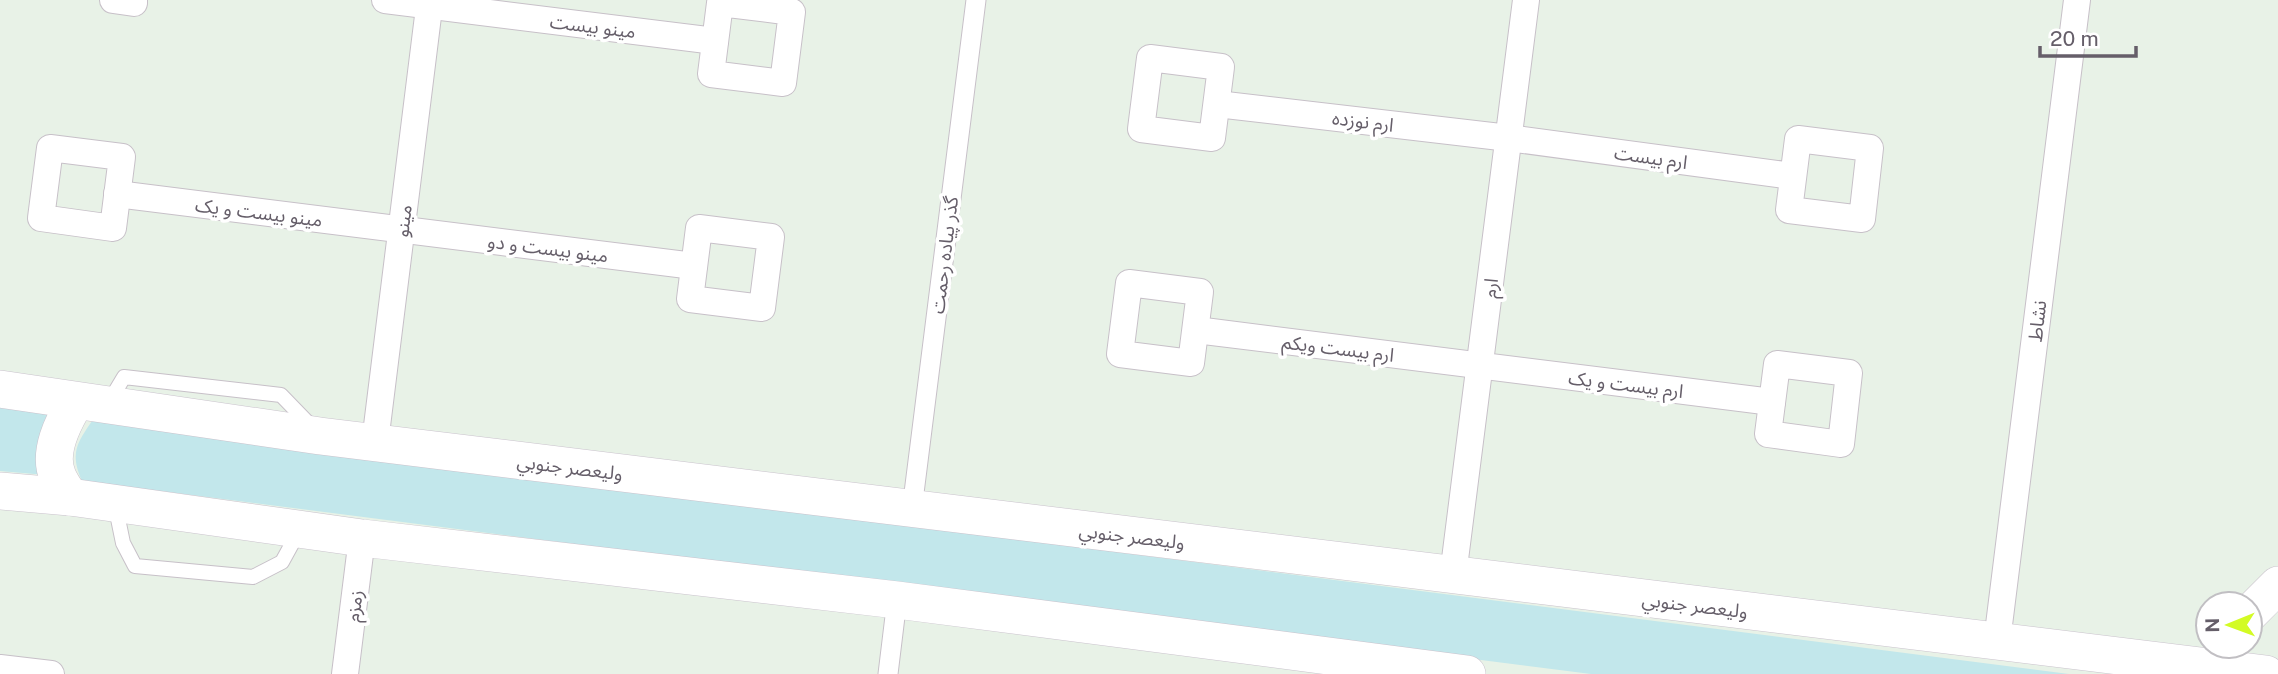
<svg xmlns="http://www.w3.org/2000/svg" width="2278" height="674" viewBox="0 0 2278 674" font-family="'Public Sans','Noto Sans Arabic',sans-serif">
	<rect width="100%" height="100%" fill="#e8f2e7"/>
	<g fill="#c2e7eb">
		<path d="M0,407L58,416L46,475L0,471Z"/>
		<path d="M92,421L2069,674H1591L82,481C70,454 76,444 92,421Z"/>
	</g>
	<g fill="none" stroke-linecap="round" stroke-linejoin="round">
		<defs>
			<g id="service">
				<path d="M109,402L124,377L281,395L312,427"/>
				<path d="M115,504L123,543L135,566L253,577L282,562L299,531"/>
			</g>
			<g id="pedestrian">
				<path d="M912,509L976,0"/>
				<path d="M888,674L897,600"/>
			</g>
			<g id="minor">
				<path d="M113,0L134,3V0"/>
				<path d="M385,0L715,41"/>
				<path d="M720,3L792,12L783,83L711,74Z"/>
				<path d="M1150,58L1221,67L1212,138L1141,129Z"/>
				<path d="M1217,104L1509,138L1793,176"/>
				<path d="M1798,139L1870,148L1862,219L1789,210Z"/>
				<path d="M50,148L122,157L113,228L41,218Z"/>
				<path d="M117,194L694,266"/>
				<path d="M699,228L771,237L762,308L690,299Z"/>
				<path d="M1129,283L1200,292L1191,363L1120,354Z"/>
				<path d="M1196,330L1772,402"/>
				<path d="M1777,364L1849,373L1841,444L1768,434Z"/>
				<path d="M375,442L430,0"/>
				<path d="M1453,575L1526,0"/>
				<path d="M1997,641L2077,0"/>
				<path d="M0,668L51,674"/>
				<path d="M345,674L362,538"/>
			</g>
			<g id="secondary">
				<path d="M0,389L320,436L2266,674"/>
				<path d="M0,491L70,497L362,538L897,600L1467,674"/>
				<path d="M70,497C66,491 61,484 58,477C47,453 63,422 76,401"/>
				<path d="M2250,613L2278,585"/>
			</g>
		</defs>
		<use href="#service" stroke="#c7c0c8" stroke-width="16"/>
		<use href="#pedestrian" stroke="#c7c0c8" stroke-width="21"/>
		<use href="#minor" stroke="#c7c0c8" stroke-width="28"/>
		<use href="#secondary" stroke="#cac3cd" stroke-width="38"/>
		<use href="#service" stroke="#fff" stroke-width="14"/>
		<use href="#pedestrian" stroke="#fff" stroke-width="19"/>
		<use href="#minor" stroke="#fff" stroke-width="26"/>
		<use href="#secondary" stroke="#fff" stroke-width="37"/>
	</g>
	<g text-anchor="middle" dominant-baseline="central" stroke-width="7" stroke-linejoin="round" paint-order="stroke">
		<g font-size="19" fill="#655e69" stroke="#fff">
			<text transform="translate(593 26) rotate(7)">مینو بیست</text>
			<text transform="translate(1363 121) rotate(7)">ارم نوزده</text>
			<text transform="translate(1651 157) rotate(8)">ارم بیست</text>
			<text transform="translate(259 212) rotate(7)">مینو بیست و یک</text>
			<text transform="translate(403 221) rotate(-83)">مینو</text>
			<text transform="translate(548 248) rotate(7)">مینو بیست و دو</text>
			<text transform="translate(944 255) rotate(-83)">گذر پیاده رحمت</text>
			<text transform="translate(1490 288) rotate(-83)">ارم</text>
			<text transform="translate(2037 321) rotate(-83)">نشاط</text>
			<text transform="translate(1338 348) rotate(7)">ارم بیست ویکم</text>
			<text transform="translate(1626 384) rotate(7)">ارم بیست و یک</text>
			<text transform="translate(570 467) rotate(7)">وليعصر جنوبي</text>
			<text transform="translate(1132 536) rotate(7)">وليعصر جنوبي</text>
			<text transform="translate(1695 605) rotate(7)">وليعصر جنوبي</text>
			<text transform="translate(354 606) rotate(-83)">زمزم</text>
		</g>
	</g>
	<g transform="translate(2229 625) rotate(269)"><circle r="33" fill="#ffffff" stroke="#c1bfc3" stroke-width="2"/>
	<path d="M0-5L12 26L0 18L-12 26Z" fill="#d3fb24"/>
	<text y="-10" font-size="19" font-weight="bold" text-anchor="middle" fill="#655e69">N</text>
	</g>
	<path d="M2040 46v10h96v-10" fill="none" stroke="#655e69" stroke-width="3.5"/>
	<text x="2050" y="46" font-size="21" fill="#655e69" stroke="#ffffff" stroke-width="5" paint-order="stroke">20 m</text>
</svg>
